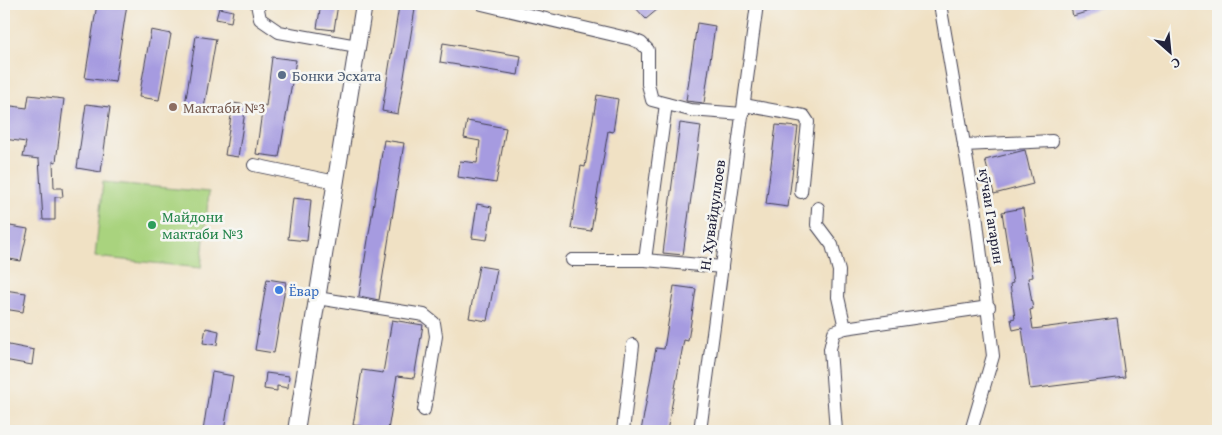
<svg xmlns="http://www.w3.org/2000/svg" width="1222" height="435" viewBox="0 0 1222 435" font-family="'Gentium Book Plus',serif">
	<rect width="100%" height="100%" fill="#f6f6f2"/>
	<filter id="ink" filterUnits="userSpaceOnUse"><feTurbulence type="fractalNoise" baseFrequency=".02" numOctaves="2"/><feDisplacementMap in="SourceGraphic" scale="10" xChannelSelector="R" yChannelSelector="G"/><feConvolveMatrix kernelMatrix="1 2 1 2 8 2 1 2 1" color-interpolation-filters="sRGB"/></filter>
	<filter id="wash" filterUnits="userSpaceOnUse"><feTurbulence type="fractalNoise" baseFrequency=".0096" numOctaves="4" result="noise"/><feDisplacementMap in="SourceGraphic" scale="20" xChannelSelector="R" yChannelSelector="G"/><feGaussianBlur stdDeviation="1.12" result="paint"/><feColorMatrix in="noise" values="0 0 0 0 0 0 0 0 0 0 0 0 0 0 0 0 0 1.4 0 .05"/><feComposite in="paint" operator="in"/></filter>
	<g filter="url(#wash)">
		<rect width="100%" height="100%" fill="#f0e1c4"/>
		<path fill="#a9d37e" stroke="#667a5c" d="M103,182L209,192L201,268L95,257Z"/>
		<g id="blocks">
			<g fill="#a69be0">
				<path d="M97,4H127L115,82L85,78Z"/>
				<path d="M321,4H338L334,30L317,28Z"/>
				<path d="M632,4H664L646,19Z"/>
				<path d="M1070,4H1106V6L1073,16Z"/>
				<path d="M399,6L415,9L398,114L382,111Z"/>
				<path d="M219,8L233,11L231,22L216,19Z"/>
				<path d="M697,23L715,26L704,103L686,101Z"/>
				<path d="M151,30L171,34L159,100L139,97Z"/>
				<path d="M196,36L216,39L204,108L185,105Z"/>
				<path d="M443,43L521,56L518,75L440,62Z"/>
				<path d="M272,57L296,60L279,157L256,154L263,105L266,106Z"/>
				<path d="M29,95L64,99L56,162L53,161L54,188H62L63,197H55V220H43L39,159L23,157L26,142L4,139V105L27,108Z"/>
				<path d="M597,95L618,99L613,132L608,131L591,231L571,228L581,166L585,167Z"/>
				<path d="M233,103L246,105L238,157L225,155Z"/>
				<path d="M86,104L110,107L101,172L77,168Z"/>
				<path d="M467,121L506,128L496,183L458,177L460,161L477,163L480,141L464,138Z"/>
				<path d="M680,123L701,126L683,255L663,253Z"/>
				<path d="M776,125L798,127L788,207L766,204Z"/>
				<path d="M384,140L404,143L379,300L359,296Z"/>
				<path d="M1025,150L1033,184L994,194L985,160Z"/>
				<path d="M293,198L311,200L307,241L288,239Z"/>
				<path d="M477,204L492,207L487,240L472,238Z"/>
				<path d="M1023,208L1033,277L1028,278L1033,309L1030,310L1033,329L1117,318L1125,377L1030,389L1022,328L1013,330L1011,319L1015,318L1010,284L1013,283L1002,212Z"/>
				<path d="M4,225L28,229L21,261L4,258Z"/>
				<path d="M479,266L497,269L487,321L469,318Z"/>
				<path d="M267,279L286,282L274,353L255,350Z"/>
				<path d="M674,286L696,289L688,341L684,340L667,431H641L656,348L664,349Z"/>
				<path d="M4,290L26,293L23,312L4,309Z"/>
				<path d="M392,320L423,325L414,378L397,376L388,430L353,425L362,370L383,373Z"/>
				<path d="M206,328L219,331L217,345L203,343Z"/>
				<path d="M4,344L34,350L32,365L4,360Z"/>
				<path d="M212,372L233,376L224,431H203Z"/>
				<path d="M266,373L289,376L288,388L277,386V391L264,389Z"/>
			</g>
		</g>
	</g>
	<g filter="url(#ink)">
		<use href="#blocks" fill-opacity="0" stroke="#413f50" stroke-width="1"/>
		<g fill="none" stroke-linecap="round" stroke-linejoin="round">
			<defs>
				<g id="minor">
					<path d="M257,4L260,19L279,32L357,46"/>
					<path d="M482,4L631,39L641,43L648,50V84L652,100L690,110L743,114"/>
					<path d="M940,4L976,214L993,356L971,431"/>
					<path d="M744,105L804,116L808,122L801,192"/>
					<path d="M964,145L1052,141"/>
					<path d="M254,165L336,182"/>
					<path d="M818,208L817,225L832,245L839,271L838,297L845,328"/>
					<path d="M572,260H645L722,267"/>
					<path d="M645,260L666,104"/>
					<path d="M317,298L424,315L434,323L436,336L424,410"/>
					<path d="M623,431L633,345"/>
					<path d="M700,431L757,4"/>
					<path d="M836,431L830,349L834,332L845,328L989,307"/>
				</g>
				<path id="major" d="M296,431L364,4"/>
			</defs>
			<use href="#minor" stroke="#413f50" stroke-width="14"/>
			<use href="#major" stroke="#413f50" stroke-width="18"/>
			<use href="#minor" stroke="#fff" stroke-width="12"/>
			<use href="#major" stroke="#fff" stroke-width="16"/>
		</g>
	</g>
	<circle fill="#5c6f8a" stroke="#f6f6f2" stroke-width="2" cx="282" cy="75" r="5"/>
	<circle fill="#8d6e63" stroke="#f6f6f2" stroke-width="2" cx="173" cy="107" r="5"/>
	<circle fill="#2e9e5b" stroke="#f6f6f2" stroke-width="2" cx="152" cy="225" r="5"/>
	<circle fill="#3f7fe0" stroke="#f6f6f2" stroke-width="2" cx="279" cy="290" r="5"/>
	<g text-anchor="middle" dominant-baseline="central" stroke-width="5" stroke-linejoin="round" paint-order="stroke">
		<g font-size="15" fill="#4e5e75" stroke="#f6f6f2" text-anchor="start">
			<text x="292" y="75">Бонки Эсхата</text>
		</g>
		<g font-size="15" fill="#785e54" stroke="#f6f6f2" text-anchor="start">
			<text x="183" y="107">Мактаби №3</text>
		</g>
		<g font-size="15" fill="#22223b" stroke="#f6f6f2">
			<text transform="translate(712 215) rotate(-82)">Н. Ҳувайдуллоев</text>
			<text transform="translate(992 216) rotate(81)">кӯчаи Гагарин</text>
		</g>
		<g font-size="15" fill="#27864d" stroke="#f6f6f2" text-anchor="start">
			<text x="162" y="216">Майдони<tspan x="162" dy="17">мактаби №3</tspan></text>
		</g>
		<g font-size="15" fill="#366cbe" stroke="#f6f6f2" text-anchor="start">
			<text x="289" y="290">Ёвар</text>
		</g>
	</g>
	<rect width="1222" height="435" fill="none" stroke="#f6f6f2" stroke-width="20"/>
	<g transform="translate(1170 52) rotate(153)" stroke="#f6f6f2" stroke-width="4" paint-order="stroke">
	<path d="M0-4L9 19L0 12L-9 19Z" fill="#22223b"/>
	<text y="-8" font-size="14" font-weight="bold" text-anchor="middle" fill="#22223b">С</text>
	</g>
</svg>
